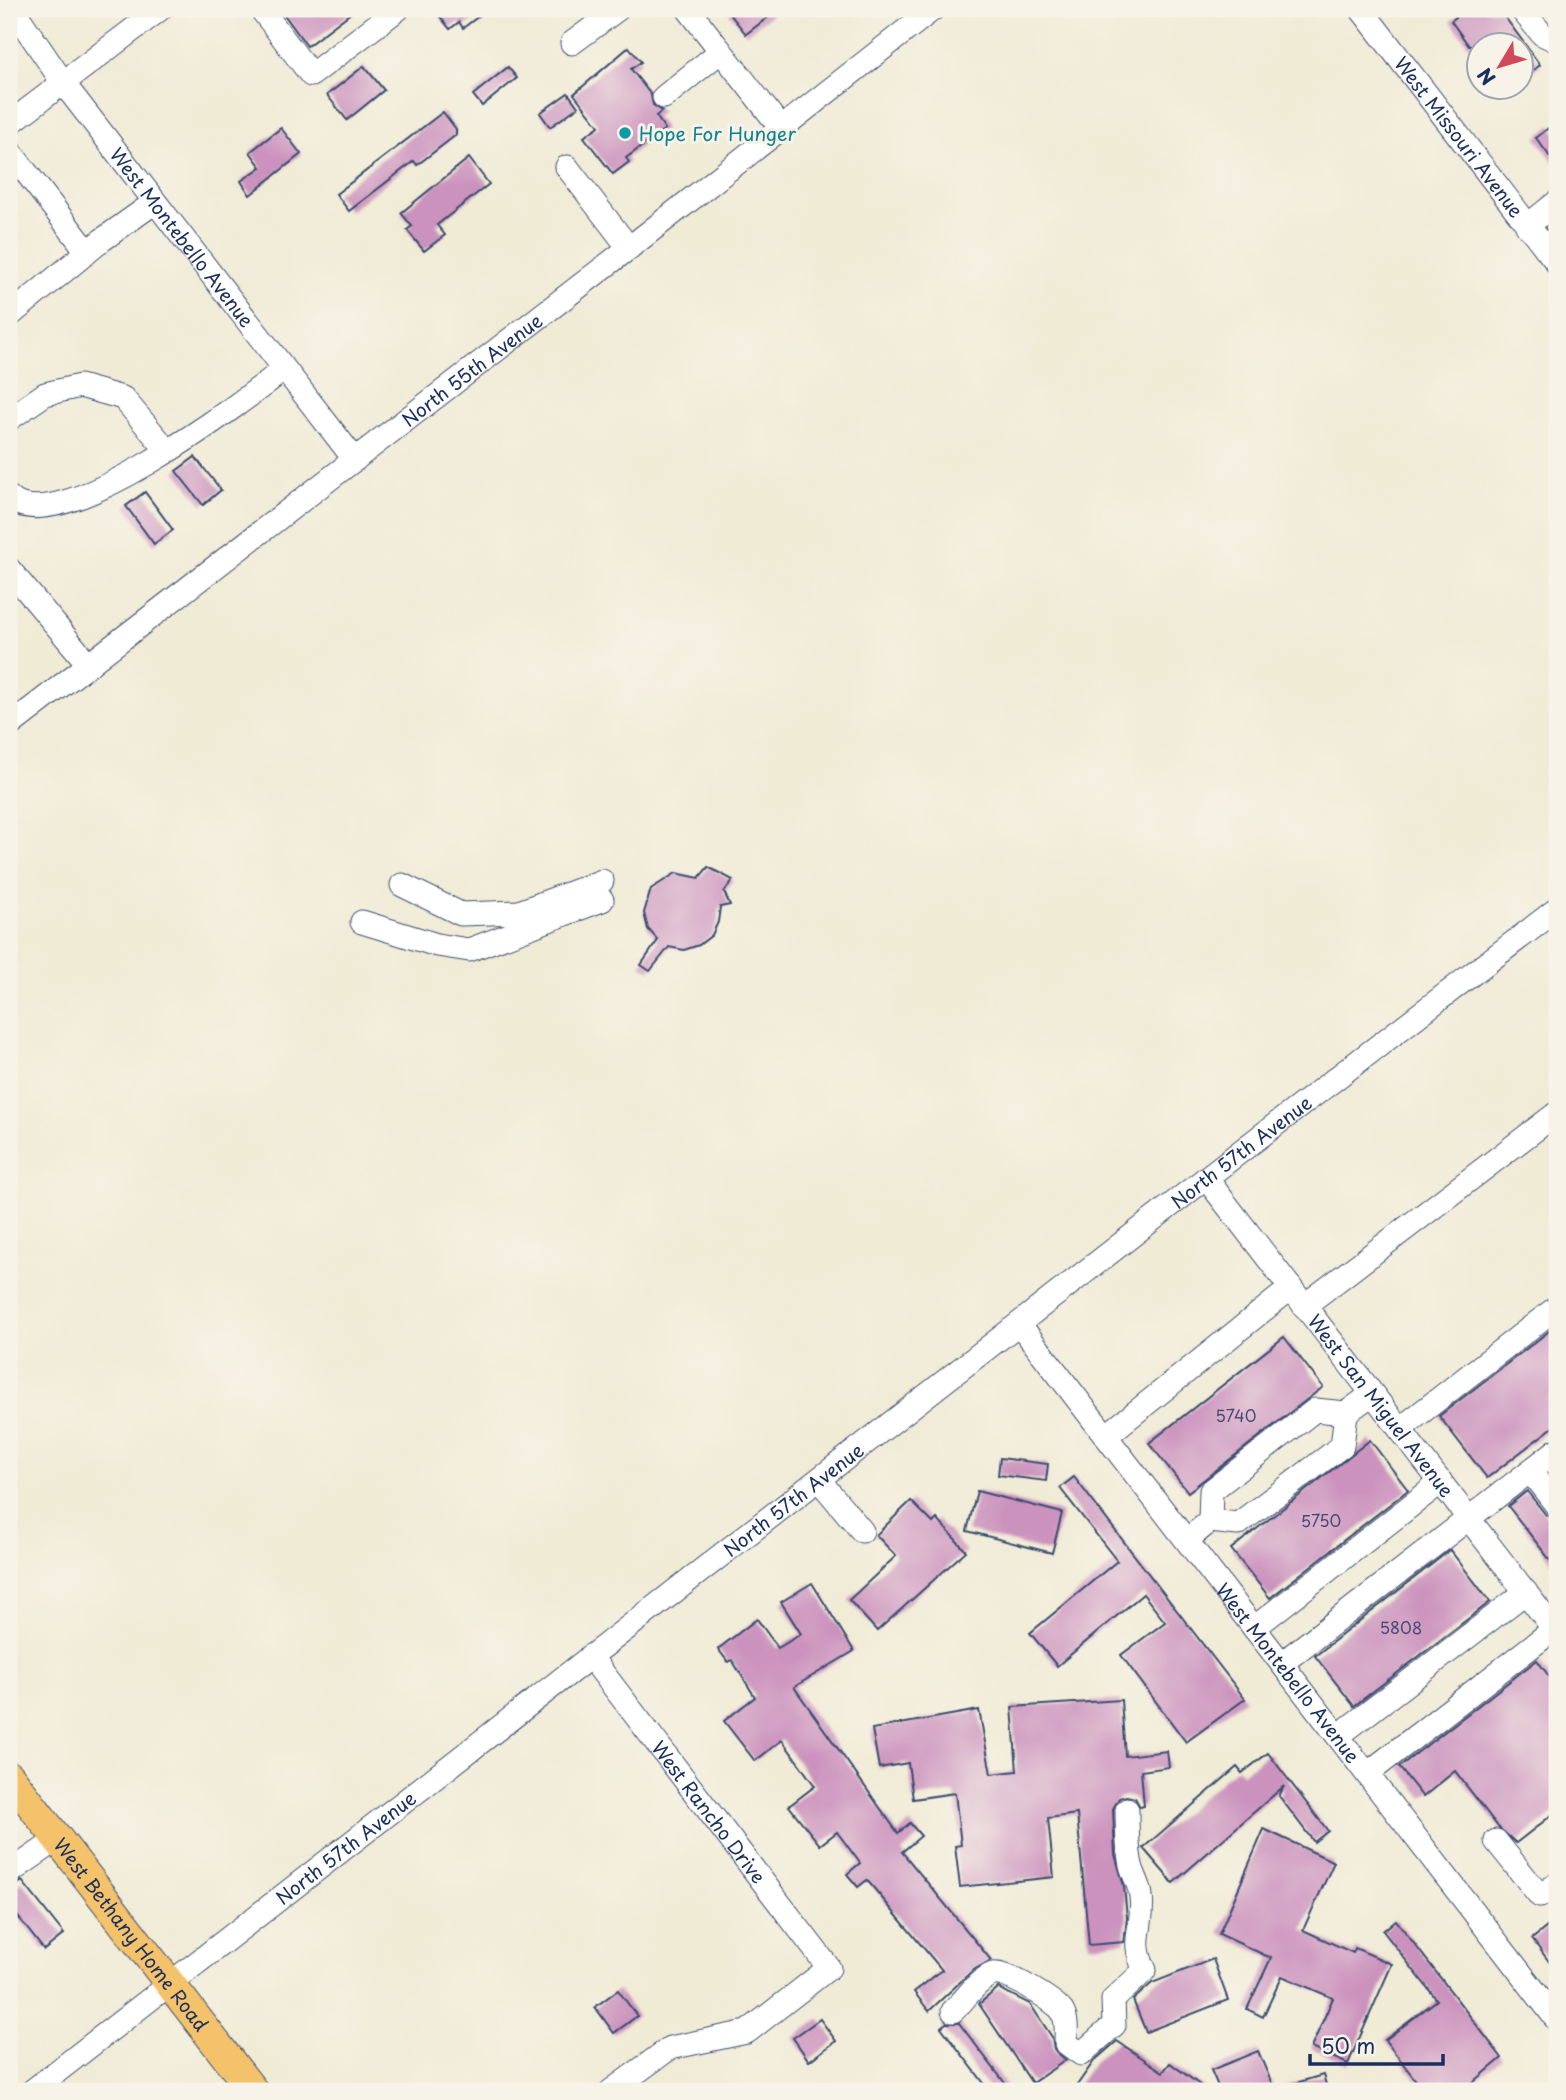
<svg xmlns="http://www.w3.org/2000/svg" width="1566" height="2100" viewBox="0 0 1566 2100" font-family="'Playpen Sans',sans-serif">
	<rect width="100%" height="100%" fill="#f7f3e8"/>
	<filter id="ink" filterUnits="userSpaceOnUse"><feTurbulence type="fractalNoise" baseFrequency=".0143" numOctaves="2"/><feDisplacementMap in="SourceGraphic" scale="14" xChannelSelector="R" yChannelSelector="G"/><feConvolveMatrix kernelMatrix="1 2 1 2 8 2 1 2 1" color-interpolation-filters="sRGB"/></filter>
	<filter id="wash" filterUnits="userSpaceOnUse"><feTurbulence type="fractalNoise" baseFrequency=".00686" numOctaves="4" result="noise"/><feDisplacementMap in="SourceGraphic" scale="28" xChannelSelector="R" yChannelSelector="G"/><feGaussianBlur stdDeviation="1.57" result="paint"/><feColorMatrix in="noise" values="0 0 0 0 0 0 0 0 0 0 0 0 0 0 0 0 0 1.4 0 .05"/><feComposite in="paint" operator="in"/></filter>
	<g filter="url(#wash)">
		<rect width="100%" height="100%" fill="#f0ebd5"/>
		<g id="blocks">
			<g fill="#cb92bd">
				<path d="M280,9H356L307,46Z"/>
				<path d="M434,9H488L463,28L459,22L450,29Z"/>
				<path d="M726,9H779L746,34Z"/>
				<path d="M1466,9H1499L1540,65L1521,80V46H1469L1451,21Z"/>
				<path d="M629,47L641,62L631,69L651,95L653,105L662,111L656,116L665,129L626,158L629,162L613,174L584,137L599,126L574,94Z"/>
				<path d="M364,66L384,90L347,120L327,95Z"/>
				<path d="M508,67L517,78L482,106L473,95Z"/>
				<path d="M568,93L578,107L550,127L540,113Z"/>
				<path d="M443,112L456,129V135L417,165L414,161L349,211L336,194Z"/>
				<path d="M1551,126L1557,134V166L1536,138Z"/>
				<path d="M281,128L301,154L250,195L241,181L261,167L250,152Z"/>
				<path d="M469,158L489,184L437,225L445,235L424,251L407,230L412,226L401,213Z"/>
				<path d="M195,457L221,490L203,505L176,471Z"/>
				<path d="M145,492L173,530L154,544L126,506Z"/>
				<path d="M708,867L733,880L724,892L730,905L720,907L718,922L712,935L699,945L684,950L669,947L650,971L641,965L658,940L648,929L644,913L651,889L676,873L699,878Z"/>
				<path d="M1557,1325V1424L1487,1478L1439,1416Z"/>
				<path d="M1284,1337L1323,1387L1188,1492L1149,1443Z"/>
				<path d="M1370,1440L1408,1490L1270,1598L1231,1549Z"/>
				<path d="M1000,1458L1048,1464L1046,1481L998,1475Z"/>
				<path d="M1074,1477L1245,1699L1186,1742L1121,1655L1165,1622L1143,1594L1057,1666L1030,1633L1117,1561L1060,1488Z"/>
				<path d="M977,1491L1062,1513L1052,1553L967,1531Z"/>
				<path d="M1527,1491L1546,1515L1557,1520V1569L1508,1506Z"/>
				<path d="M911,1501L933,1523L937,1519L966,1551L877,1631L849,1600L896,1556L876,1535Z"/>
				<path d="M1450,1550L1490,1602L1354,1706L1315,1656Z"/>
				<path d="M812,1583L854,1651L794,1687L898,1833L910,1823L921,1836L902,1852L991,1960L972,1971L929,2011L914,1992L942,1970L867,1880L858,1887L847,1874L860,1863L837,1832L820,1845L789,1806L815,1786L782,1740L755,1761L724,1721L755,1697L732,1660L728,1662L718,1649L757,1619L778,1648L801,1634L781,1602Z"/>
				<path d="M1537,1660L1557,1687V1811L1516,1843L1499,1828L1455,1771L1423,1797L1399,1767Z"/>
				<path d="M1121,1700L1125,1756L1167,1751L1169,1767L1141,1771L1144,1806L1140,1807L1135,1798L1126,1796L1119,1798L1113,1809L1115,1854L1124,1886L1127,1918L1124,1942L1089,1945L1077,1814L1048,1818L1054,1877L960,1887L955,1846L961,1845L955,1793L913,1799L908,1763L879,1768L872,1729L979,1710L991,1774L1017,1771L1012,1707Z"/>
				<path d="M1268,1753L1328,1831L1314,1842L1279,1796L1284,1786L1173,1883L1143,1848L1237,1767L1242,1773Z"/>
				<path d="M1264,1829L1334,1862L1303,1930L1353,1953L1355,1948L1392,1964L1348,2064L1311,2048L1333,1998L1282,1976L1263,2017L1247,2009L1271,1958L1219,1934Z"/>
				<path d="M22,1881L64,1934L44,1950L9,1905V1891Z"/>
				<path d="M1557,1919V1972L1532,1939Z"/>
				<path d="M1396,1920L1502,2058L1463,2091H1424L1385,2040L1437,2000L1383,1931Z"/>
				<path d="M1213,1959L1228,2000L1146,2032L1133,2000L1152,1983Z"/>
				<path d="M998,1988L1030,2004L1052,2037L1054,2050L1066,2060L1032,2083L979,2004Z"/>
				<path d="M618,1990L637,2016L614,2033L595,2007Z"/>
				<path d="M820,2019L836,2041L809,2061L793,2038Z"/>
				<path d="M946,2023H959L1011,2091H990L941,2027Z"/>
				<path d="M1117,2041L1163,2072L1170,2063L1208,2091H1073L1094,2061Z"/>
				<path d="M1258,2051L1275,2091H1220L1211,2070Z"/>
				<path d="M1323,2075L1328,2091H1283L1282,2087Z"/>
			</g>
		</g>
	</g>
	<g filter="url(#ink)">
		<use href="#blocks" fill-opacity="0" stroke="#3b4b70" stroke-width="2"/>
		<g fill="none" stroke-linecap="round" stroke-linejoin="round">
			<defs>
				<g id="minor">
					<path id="s1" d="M13,9L64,84L355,460"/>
					<path d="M261,9L311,75L398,9"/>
					<path d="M688,9L781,128"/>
					<path id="s2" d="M1361,9L1557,263"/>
					<path d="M1521,9L1542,34L1557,41"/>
					<path d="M572,43L618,9"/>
					<path d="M664,97L721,51"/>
					<path d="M9,124L160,9"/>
					<path d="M9,150L87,251"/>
					<path d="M567,167L629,248"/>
					<path d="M1527,226L1557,202"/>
					<path d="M9,316L102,240L155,202"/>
					<path d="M9,419L45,394L80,386L123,398L167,450"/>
					<path d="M9,497C54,545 244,401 284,369"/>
					<path d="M9,569L89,665"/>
					<path id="s3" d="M9,726L629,248L933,9"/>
					<path d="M402,885L461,914L519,912L602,881"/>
					<path d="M362,922L437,945L469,950L602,900"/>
					<path id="s4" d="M1206,1178L1557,1633"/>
					<path d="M1304,1306L1557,1113"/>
					<path id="s5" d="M1020,1325L1557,2020"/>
					<path d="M1400,1429L1557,1307"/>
					<path d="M1106,1436L1291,1288"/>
					<path d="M1530,1471L1557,1506"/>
					<path d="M819,1480L862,1531"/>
					<path d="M1210,1521L1211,1491L1315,1410L1346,1413"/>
					<path d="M1187,1540L1210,1521L1238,1524L1342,1446L1346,1413L1372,1394"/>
					<path d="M1254,1628L1441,1482"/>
					<path id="s6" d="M590,1656L829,1968L747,2032L670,2048L611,2091"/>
					<path d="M1282,1663L1557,1450"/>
					<path d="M1338,1736L1526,1592"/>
					<path d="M1367,1774L1554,1629"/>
					<path d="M1496,1841L1540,1896L1557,1884"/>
					<path d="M9,1873L58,1839"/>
					<path d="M953,2011C965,2000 976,1981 993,1974C1005,1970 1055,2001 1062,2011C1068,2021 1066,2032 1066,2043L1081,2054L1114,2025L1113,2000L1145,1970C1129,1940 1145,1926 1141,1896C1140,1884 1133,1875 1131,1865C1127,1848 1127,1827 1127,1810"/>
					<path id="s7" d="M32,2091L1206,1178L1557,909"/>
				</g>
				<g id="major">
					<path id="s8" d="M9,1776L253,2091"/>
				</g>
			</defs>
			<use href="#minor" stroke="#3b4b70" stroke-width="25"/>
			<use href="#major" stroke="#3b4b70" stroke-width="32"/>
			<use href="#minor" stroke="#fff" stroke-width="23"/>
			<use href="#major" stroke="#f4c26a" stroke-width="30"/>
		</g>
	</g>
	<circle fill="#0f9aa8" stroke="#f7f3e8" stroke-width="2.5" cx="625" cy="133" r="7"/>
	<g text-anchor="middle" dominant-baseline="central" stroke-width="6" stroke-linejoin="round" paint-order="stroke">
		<g font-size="16" fill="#474876">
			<text x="1236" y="1415">5740</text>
			<text x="1321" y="1520">5750</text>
			<text x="1401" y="1627">5808</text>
		</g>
		<g font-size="19" fill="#0d838f" stroke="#f7f3e8" text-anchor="start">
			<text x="639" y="133">Hope For Hunger</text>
		</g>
		<g font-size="19" fill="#1b2f5e" stroke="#f7f3e8">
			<text stroke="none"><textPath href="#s2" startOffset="161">West Missouri Avenue</textPath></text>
			<text stroke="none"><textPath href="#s1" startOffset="284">West Montebello Avenue</textPath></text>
			<text stroke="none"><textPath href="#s3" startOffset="584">North 55th Avenue</textPath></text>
			<text stroke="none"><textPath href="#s7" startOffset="1531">North 57th Avenue</textPath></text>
			<text stroke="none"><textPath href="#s4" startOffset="287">West San Miguel Avenue</textPath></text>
			<text stroke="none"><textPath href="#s7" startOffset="964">North 57th Avenue</textPath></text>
			<text stroke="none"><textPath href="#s5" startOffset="439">West Montebello Avenue</textPath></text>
			<text stroke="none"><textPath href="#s6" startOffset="196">West Rancho Drive</textPath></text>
			<text stroke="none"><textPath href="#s7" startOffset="397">North 57th Avenue</textPath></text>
			<text stroke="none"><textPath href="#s8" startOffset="200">West Bethany Home Road</textPath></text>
		</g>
	</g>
	<rect width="1566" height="2100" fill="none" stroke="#f7f3e8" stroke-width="35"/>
	<g transform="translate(1500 66) rotate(232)"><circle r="33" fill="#f7f3e8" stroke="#9fa5b1" stroke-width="2"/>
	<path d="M0-5L12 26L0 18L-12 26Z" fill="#d1495b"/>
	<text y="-10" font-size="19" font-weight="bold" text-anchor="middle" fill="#1b2f5e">N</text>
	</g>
	<path d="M1310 2054v10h133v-10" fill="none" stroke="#1b2f5e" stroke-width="3.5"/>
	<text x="1321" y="2054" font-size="21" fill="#1b2f5e" stroke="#f7f3e8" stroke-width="5" paint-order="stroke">50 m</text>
</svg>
